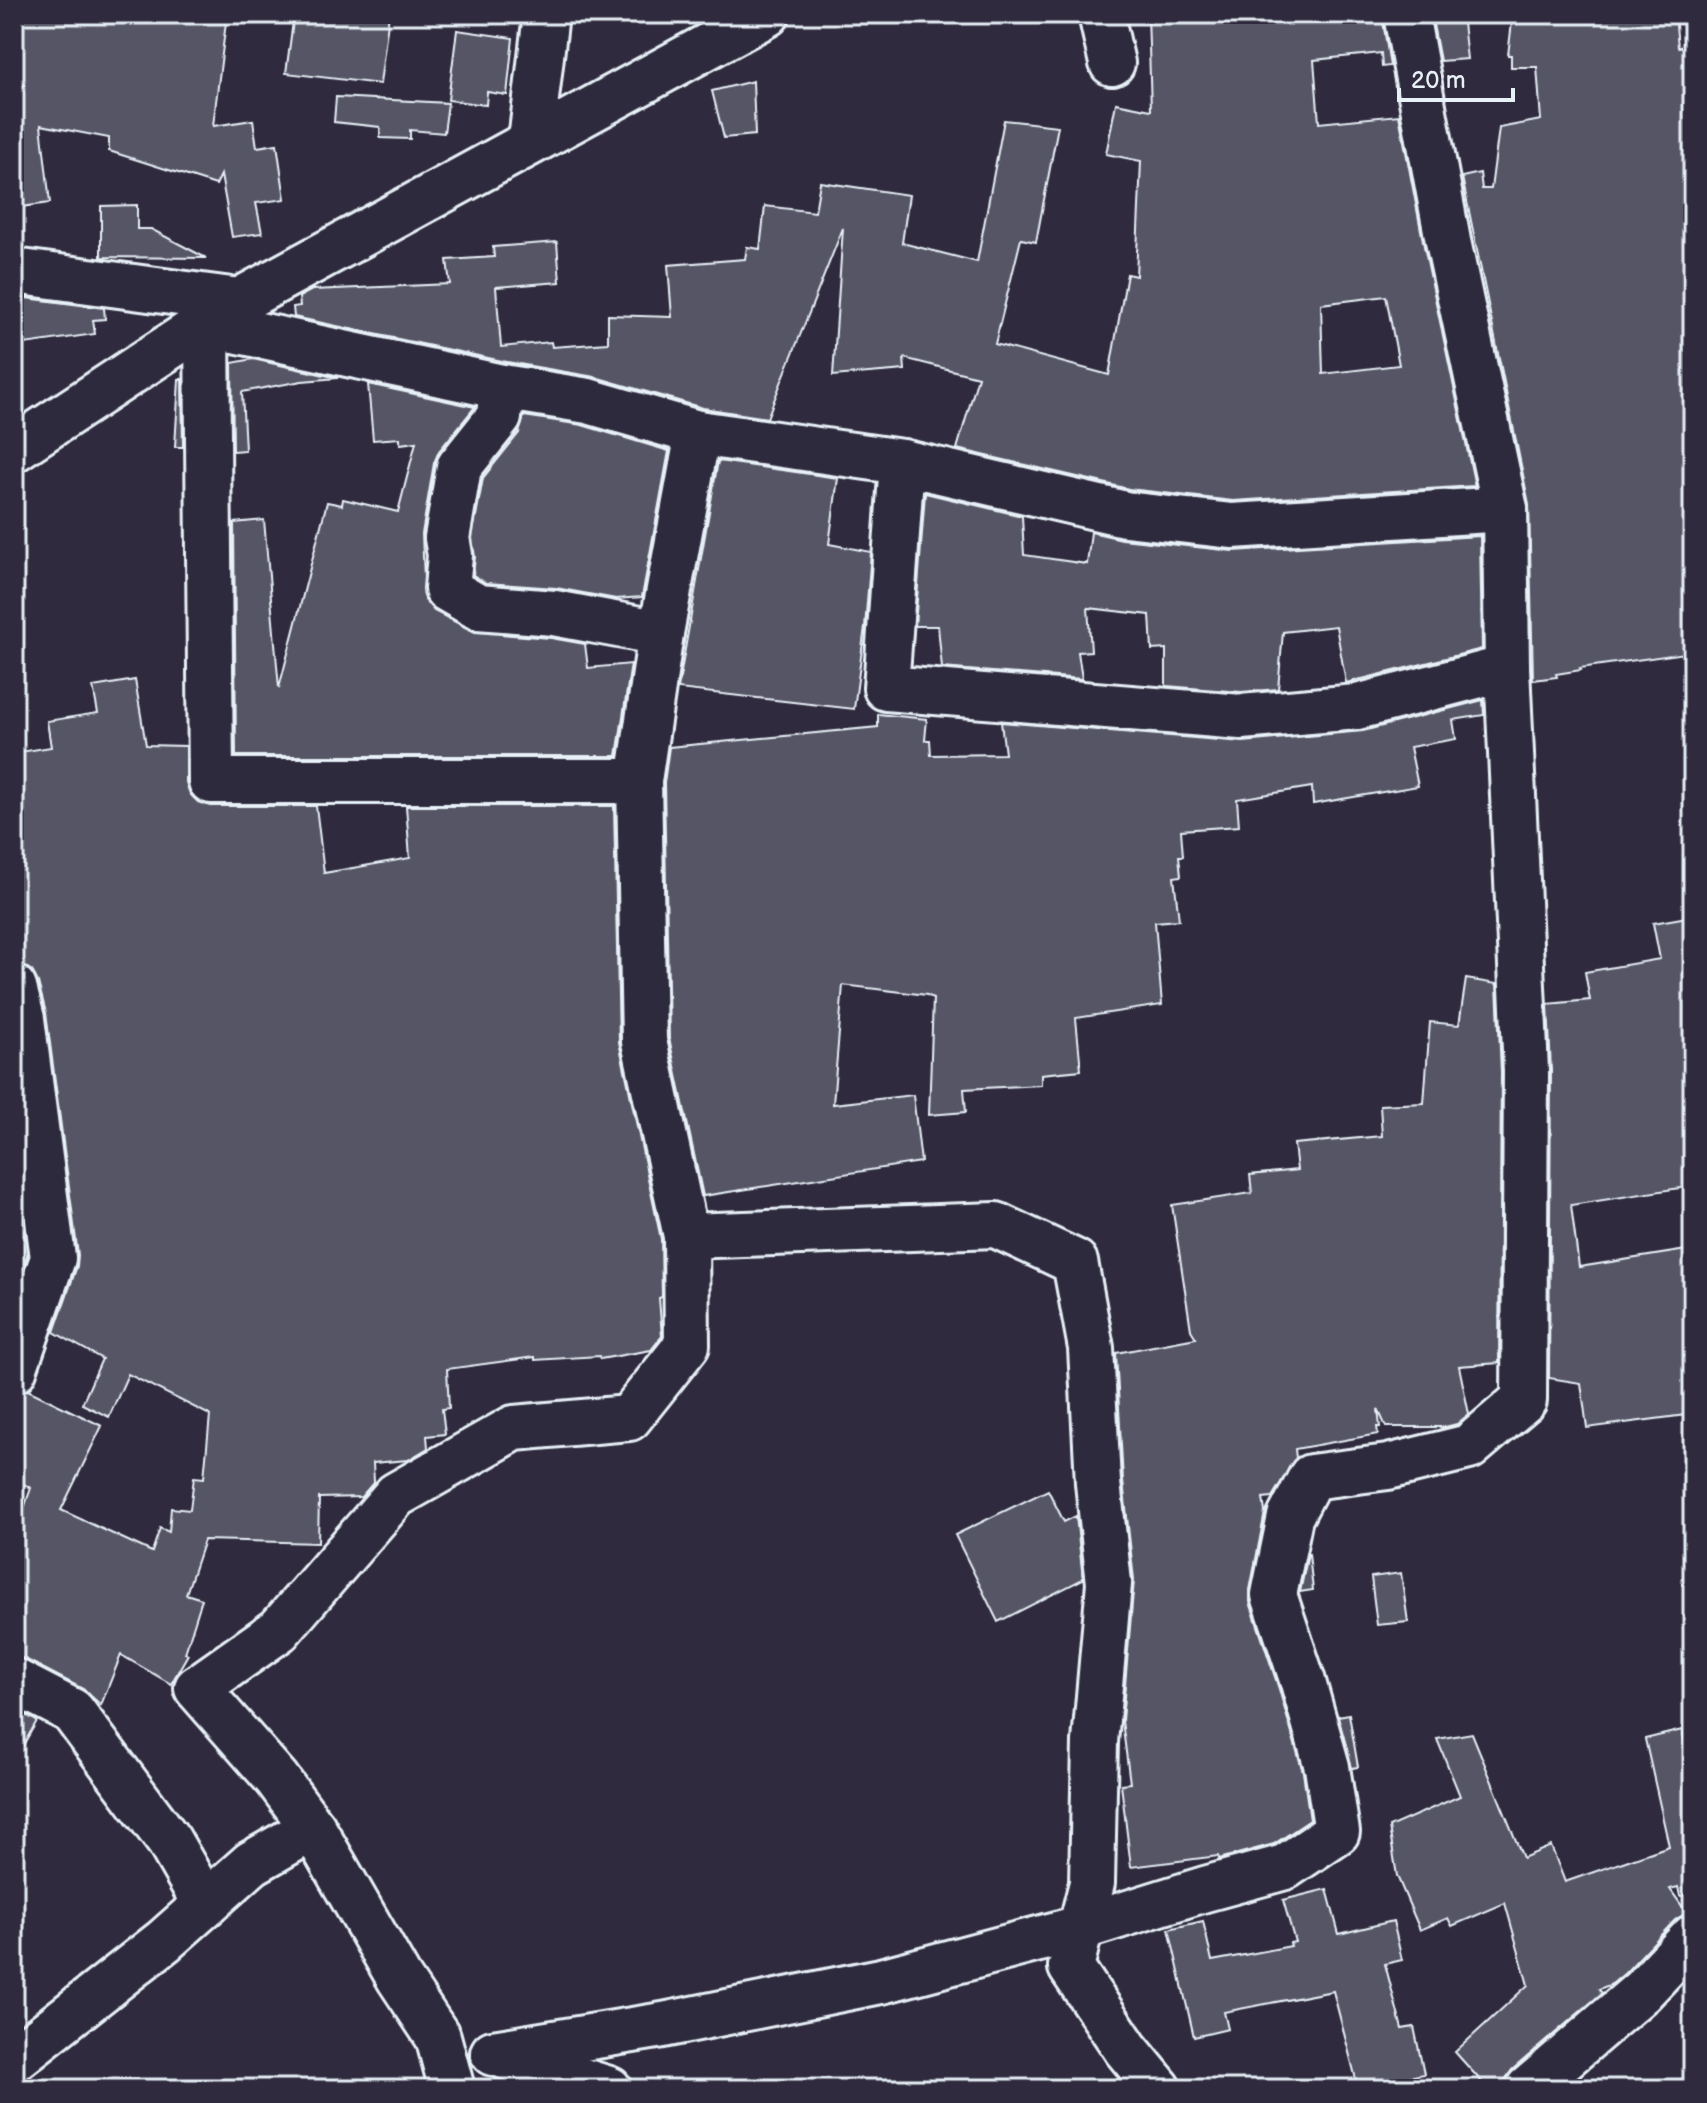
<svg xmlns="http://www.w3.org/2000/svg" width="1707" height="2103" viewBox="0 0 1707 2103" font-family="'Balsamiq Sans',sans-serif">
	<rect width="100%" height="100%" fill="#2f2a3d"/>
	<filter id="ink" filterUnits="userSpaceOnUse"><feTurbulence type="fractalNoise" baseFrequency=".0125" numOctaves="2"/><feDisplacementMap in="SourceGraphic" scale="16" xChannelSelector="R" yChannelSelector="G"/><feConvolveMatrix kernelMatrix="1 2 1 2 8 2 1 2 1" color-interpolation-filters="sRGB"/></filter>
	<g filter="url(#ink)">
		<g fill="#575565" stroke="#e8f1f8" stroke-width="2" fill-rule="evenodd">
			<path d="M14,14H227L213,126L253,120L257,147L277,144L285,199L256,203L262,233L232,237L221,175L216,185L109,151V138L41,125L50,203L14,208Z"/>
			<path d="M294,14H389L380,84L286,73Z"/>
			<path d="M1148,14H1313V20L1382,14L1390,66L1382,67L1381,53L1314,60L1319,123L1399,115L1424,246L1475,486L1233,501L1129,489L957,449L978,377L904,358L905,370L833,376L843,228L767,418L703,408L595,377L507,362L294,317L293,307L300,306L299,297L312,290L450,284L447,260L494,257L493,247L557,242L560,282L496,287L501,347L551,342L552,347L608,343V315L672,317L668,265L745,259L747,247L760,249L765,206L815,212L820,182L909,195L902,243L977,262L1004,120L1058,126L1036,242L1021,239L995,344L1109,375L1127,274L1136,276L1141,161L1106,154L1116,103L1151,110ZM1386,296L1399,365L1323,374L1321,304Z"/>
			<path d="M1431,14H1462L1467,59L1440,61Z"/>
			<path d="M1513,14H1675L1678,47L1693,45V652L1580,668L1581,670L1556,674L1557,677L1533,680L1529,504L1462,177L1480,173L1482,189H1491L1499,128L1541,120L1537,67H1511V55H1508Z"/>
			<path d="M457,30L513,38L507,95L487,92L486,105L448,100Z"/>
			<path d="M753,81L755,135L724,138L712,91Z"/>
			<path d="M336,97L448,103L444,133L410,130V139L380,138V127L334,122Z"/>
			<path d="M137,205V229H151L206,258L101,257V206Z"/>
			<path d="M26,298L104,308L105,319L93,320L95,334L25,344L14,301Z"/>
			<path d="M253,359L338,378L302,381L242,392L245,450L233,451L232,363Z"/>
			<path d="M179,379H182L183,447H175Z"/>
			<path d="M368,384L475,407L439,451L434,463L422,534L425,600L434,611L475,632L551,638L585,644L588,668L631,664L617,756H236L234,523L264,520L279,688L327,502L342,505L343,499L398,512L416,442L400,444V438L373,440Z"/>
			<path d="M524,416L582,425L669,451L642,597L616,599L556,588L486,583L473,575L475,557L472,538L483,478L519,433Z"/>
			<path d="M718,461L838,478L829,544L871,552L865,627L854,709L678,689Z"/>
			<path d="M925,493L1022,516L1024,555L1087,564L1091,532L1122,539L1233,551L1480,536L1482,649L1346,683L1336,626L1283,632L1278,689L1241,692L1166,686V649L1152,650L1150,615L1088,608L1091,651L1078,652L1082,679L942,668L938,626H915Z"/>
			<path d="M135,680L146,745L186,746V782L190,794L198,802L211,806H316L324,873L410,858L406,806H614L619,1042L661,1239L662,1297L659,1298L662,1336L651,1350L600,1359L599,1356L535,1360V1357L447,1369L449,1408L442,1409L445,1434L427,1436L428,1448L408,1460L373,1463L374,1482L361,1497L319,1498L318,1543L204,1540L186,1594L202,1599L185,1653L188,1654L171,1684L121,1655L101,1705L83,1689L25,1659L14,1656V1537L31,1488L14,1479V1394L28,1390L102,1426L61,1510L152,1552L160,1528L169,1532L171,1508L190,1510L194,1477L204,1478L210,1415L128,1374L109,1417L82,1404L102,1359L54,1332L77,1266L78,1255L46,1013L38,982L32,971L21,964H14V753L51,747L47,721L98,713L93,687Z"/>
			<path d="M1483,700L1484,715L1453,720L1456,739L1410,747L1418,786L1313,804L1312,787L1237,799L1239,826L1181,830L1183,856H1179L1181,876L1174,877L1179,920L1155,922L1162,1005L1076,1018L1081,1070L1041,1074V1085L964,1089L966,1112L929,1115L933,998L927,995L843,985L833,1104L913,1095L921,1162L703,1196L669,1038L664,783L669,747L878,727V714L927,719L925,740H930L931,755L1005,754L1001,722L1243,742L1363,731Z"/>
			<path d="M1693,916V1186L1571,1205L1579,1267L1693,1249V1310L1687,1311L1693,1373V1414L1587,1428L1581,1383L1549,1378L1551,1071L1548,1004L1590,1000L1585,972L1660,959L1653,923Z"/>
			<path d="M1466,979L1497,984L1501,1072L1499,1363L1459,1366L1469,1414L1457,1424L1445,1427H1386L1378,1409L1380,1427H1377L1378,1434L1295,1449L1296,1458L1272,1497L1263,1498L1265,1512L1250,1590V1602L1279,1689L1303,1772L1310,1820L1274,1844L1219,1859L1218,1856L1131,1867L1121,1784L1130,1783L1122,1721L1134,1580L1123,1481L1116,1353L1196,1338L1191,1330L1172,1205L1252,1193L1250,1175L1297,1170L1294,1144L1382,1136L1380,1105L1424,1103L1430,1022L1459,1025Z"/>
			<path d="M24,1225L27,1255L14,1294V1226Z"/>
			<path d="M1048,1490L1064,1522L1076,1516L1083,1579L998,1622L955,1535Z"/>
			<path d="M1309,1554L1313,1590L1300,1592L1308,1554Z"/>
			<path d="M1401,1573L1408,1622L1377,1625L1371,1577Z"/>
			<path d="M14,1709L37,1721L14,1761Z"/>
			<path d="M1349,1714L1358,1767L1352,1768L1338,1716Z"/>
			<path d="M1682,1730L1693,1778V1894L1680,1896L1678,1887L1670,1889L1687,1913L1675,1920L1625,1973L1612,1984L1599,1989L1602,1993L1512,2070L1505,2080L1504,2089H1488L1455,2052L1528,1985L1505,1903L1452,1926L1448,1918L1420,1930L1397,1876L1389,1827L1460,1796L1437,1739L1472,1733L1523,1858L1551,1846L1565,1882L1669,1846L1645,1739Z"/>
			<path d="M1327,1889L1339,1934L1393,1921L1402,1960L1385,1964L1402,2029L1414,2027L1424,2074L1358,2087L1333,1991L1224,2012L1228,2029L1194,2037L1169,1929L1203,1921L1212,1961L1291,1946L1290,1943L1295,1942L1283,1900Z"/>
		</g>
		<g fill="none" stroke-linecap="round" stroke-linejoin="round">
			<defs>
				<g id="street">
					<path d="M1101,14L1112,63"/>
					<path d="M531,141L546,14"/>
					<path d="M14,271L239,301"/>
					<path d="M502,387L499,417L459,467L447,538L450,555L447,589L478,607L554,613L661,633"/>
					<path d="M14,449L239,301L767,14"/>
					<path d="M902,462L886,688L1241,717L1357,707L1507,668"/>
					<path d="M639,781H211L207,324L502,387L588,401L698,433L902,462L1125,514L1232,526L1505,509"/>
					<path d="M14,988L22,1019L53,1258L14,1370"/>
					<path d="M686,1236L996,1225L1075,1262L1091,1348L1098,1483L1109,1583L1095,1742L1092,1883L1071,1967L1126,2049L1159,2089"/>
					<path d="M14,1681L72,1711L169,1841L205,1904"/>
					<path d="M493,2053L663,2025L881,1981L1080,1928L1205,1889L1285,1867L1337,1832L1327,1767L1303,1682L1274,1595L1290,1517L1311,1477L1388,1467L1469,1447L1524,1400L1526,1071L1507,668L1505,509L1448,241L1406,14"/>
					<path d="M506,2057L609,2089"/>
					<path d="M14,2059L164,1941L252,1863L313,1828"/>
					<path d="M452,2089L438,2037L399,1978L313,1828L277,1779L197,1688L279,1630L396,1495L514,1428L629,1418L687,1345L686,1236L644,1041L639,781L661,633L698,433"/>
					<path d="M1528,2089L1642,1991L1693,1937"/>
				</g>
			</defs>
			<use href="#street" stroke="#e8f1f8" stroke-width="50"/>
			<use href="#street" stroke="#2f2a3d" stroke-width="44"/>
		</g>
	</g>
	<rect width="1707" height="2103" fill="none" stroke="#2f2a3d" stroke-width="48"/>
	<rect x="24" y="24" width="1659" height="2055" fill="none" stroke="#e8f1f8" stroke-width="3" filter="url(#ink)"/>
	<path d="M1399 88v12h114v-12" fill="none" stroke="#e8f1f8" stroke-width="4"/>
	<text x="1411" y="88" font-size="24" fill="#e8f1f8" stroke="#2f2a3d" stroke-width="6" paint-order="stroke">20 m</text>
</svg>
